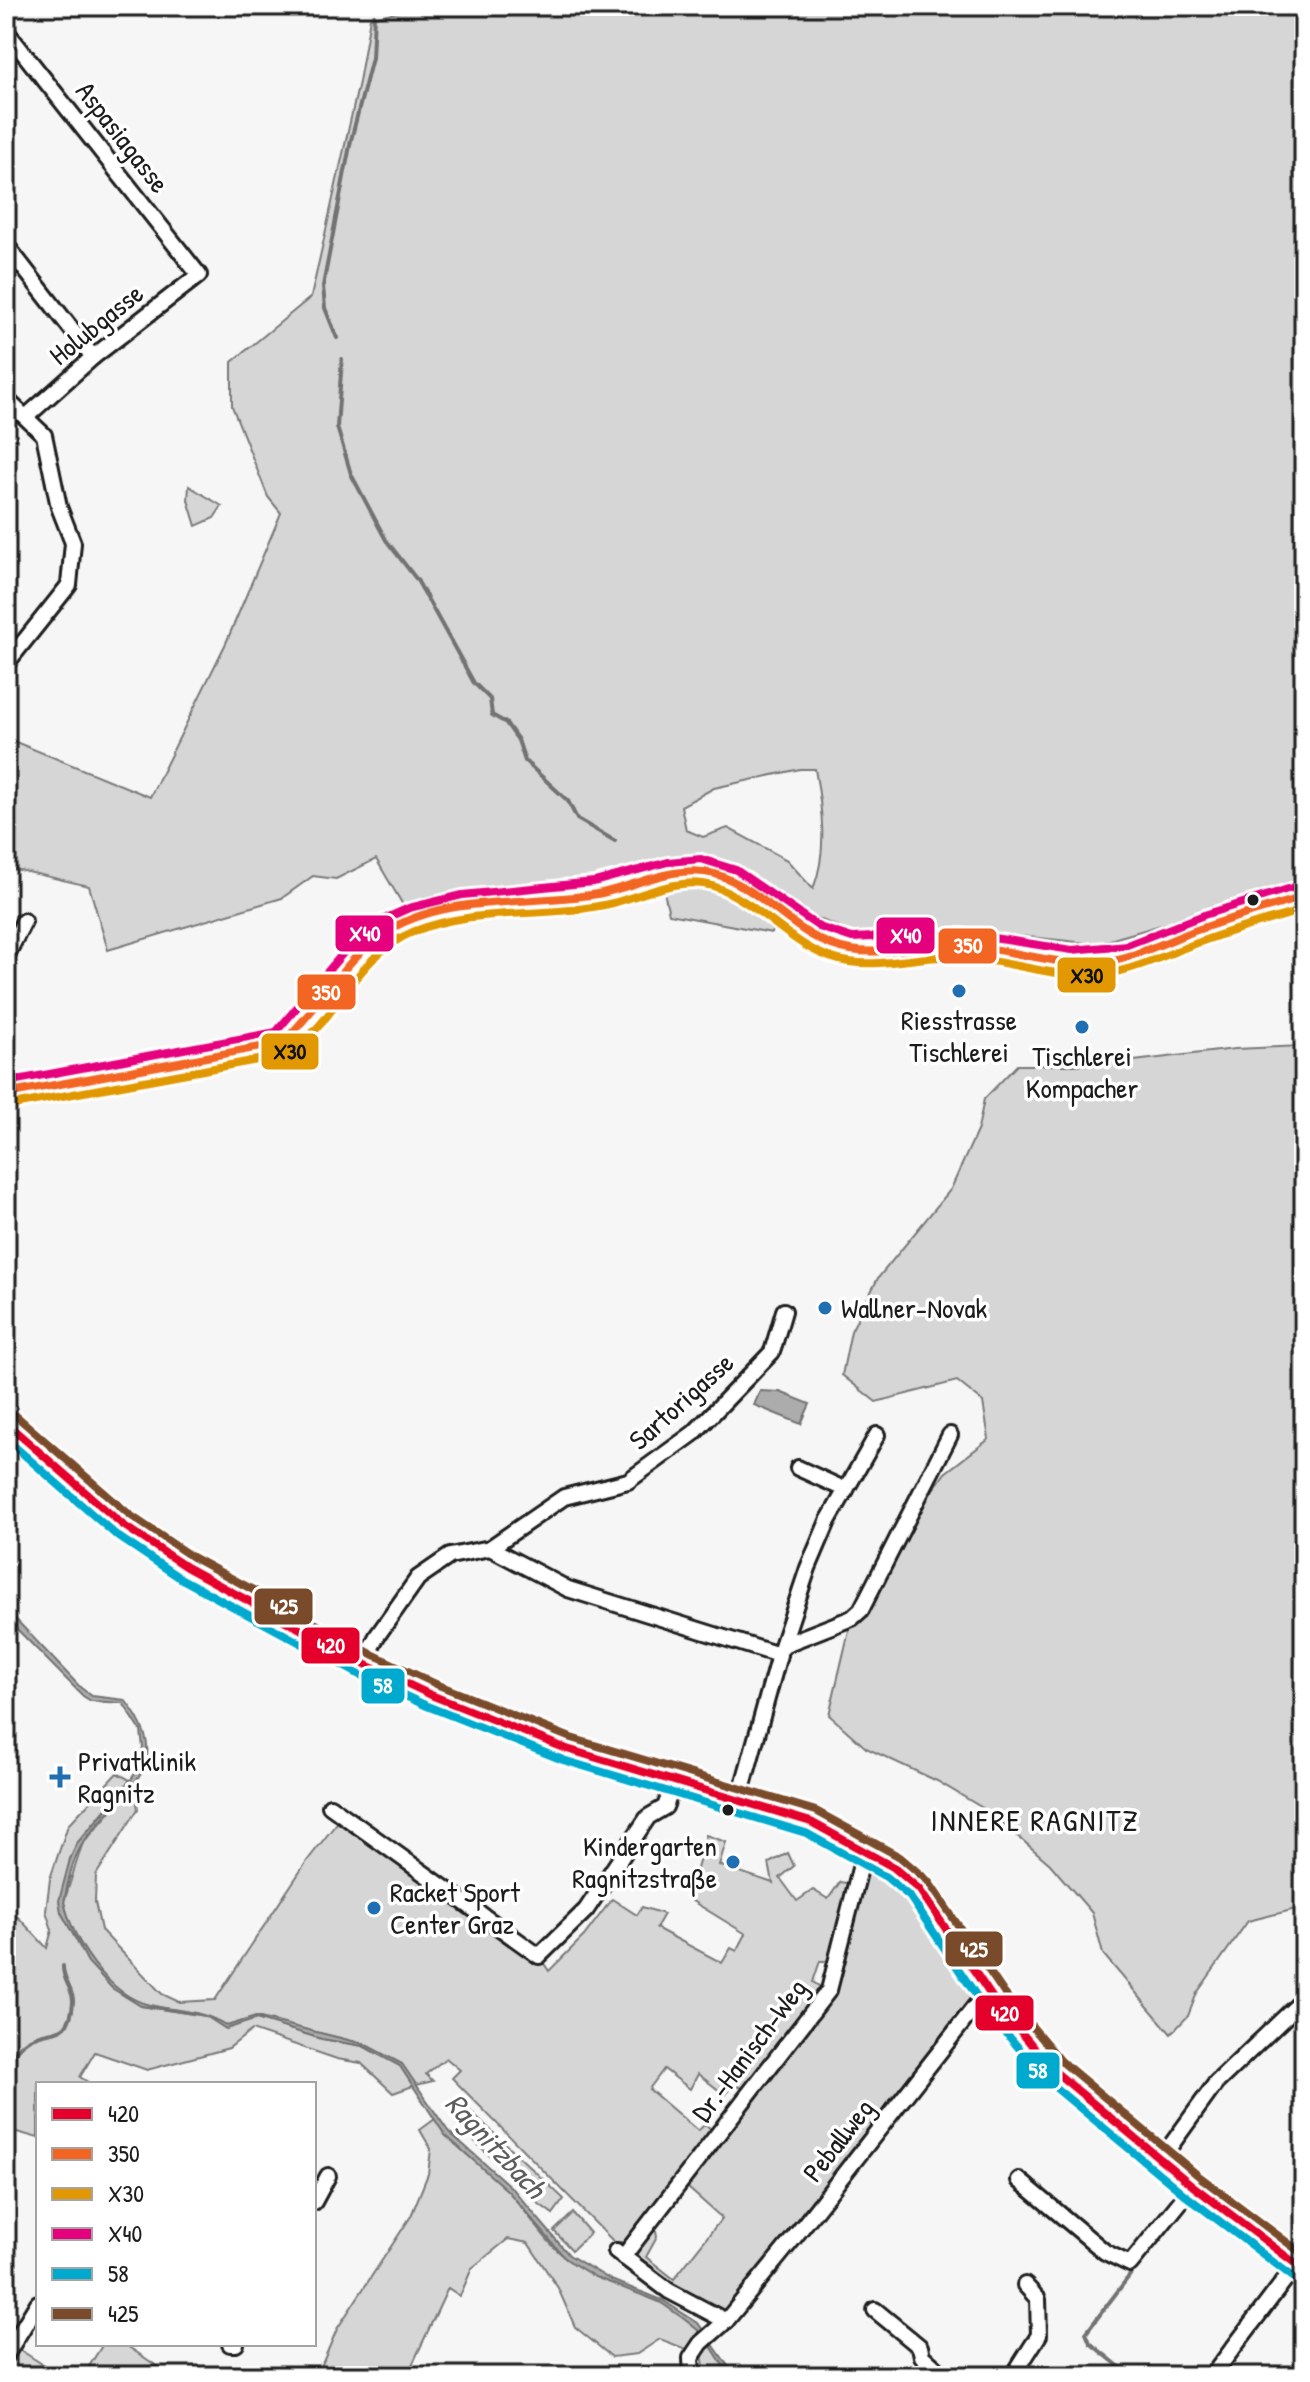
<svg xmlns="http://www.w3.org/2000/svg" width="1310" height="2382" viewBox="0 0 1310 2382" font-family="'Patrick Hand',sans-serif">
	<rect width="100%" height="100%" fill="#f6f6f6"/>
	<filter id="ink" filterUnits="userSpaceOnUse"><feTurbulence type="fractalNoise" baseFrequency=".0125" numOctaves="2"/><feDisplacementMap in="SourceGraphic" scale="16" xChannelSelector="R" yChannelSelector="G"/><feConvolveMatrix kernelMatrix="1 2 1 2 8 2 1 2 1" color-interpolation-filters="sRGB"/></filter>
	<g filter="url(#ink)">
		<g fill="#d6d6d6" stroke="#797979" stroke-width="2" fill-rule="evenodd">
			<path d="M422,6H1304V883L1096,944L956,929L891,935L851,932L691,867L572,888L458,897L409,908L403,905L376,859L336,879L313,876L282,898L108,950L89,886L6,867V738L150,797L226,643L281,513L268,497L232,406V362L311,297L359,82L370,18ZM800,769H815C822,807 828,853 813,889L787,860L728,828L703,837L686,830L681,806L714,788Z"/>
			<path d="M189,486L222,506L214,518L196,526L188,500Z"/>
			<path d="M670,881L717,883L775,920L772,933L669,914L662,883Z"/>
			<path d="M1304,1046V1130L1296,1151L1304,1176V1907L1248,1921L1197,1993L1188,2016L1171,2034L1103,1954L1092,1913L1050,1864L991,1813L937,1781L866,1748L829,1715L852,1618L893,1561L927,1498L945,1473L989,1439L983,1402L957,1381L876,1402L842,1375L851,1331L878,1278L951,1189L978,1129L984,1099L1017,1065H1100L1235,1049Z"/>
			<path d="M117,1773L130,1780L78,1842L70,1859L61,1912L88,1962L112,1988L141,2006L206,2016L226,2029L256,2019L322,2039L363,2046L400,2066L413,2086L393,2093L361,2063L337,2059L252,2030L229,2048L147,2070L95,2052L80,2077L91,2084H38V2138L6,2129V1910L19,1918L47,1948L52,1930L46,1911L50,1879L68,1825Z"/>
			<path d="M134,1784L138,1809L96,1875L95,1902L101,1930L162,1994L179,2002L215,2000L307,1861L343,1815L539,1956L549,1971L584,1936L612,1899L637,1915L642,1907L664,1914L656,1928L722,1963L731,1948L737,1951L746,1934L689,1899L706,1835L726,1842L719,1865L773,1883L769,1863L788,1853L794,1866L780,1878L797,1901L813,1890L828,1899L840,1882L847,1883L831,1961H820L813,1982L822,1988L747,2089L732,2085L725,2095L698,2074L690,2089L664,2069L649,2089L698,2131L705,2124L712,2130L625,2242H614L452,2078L460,2070L446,2058L426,2074L433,2081L416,2085L402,2064L364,2044L256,2017L227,2026C200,2009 178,2012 149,2005C107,1994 73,1941 64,1902L82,1845Z"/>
			<path d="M869,1864L907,1893L975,1992L725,2311L672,2289L638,2265L637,2252L655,2226L657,2237L646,2257L674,2279L722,2218L687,2187L837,1987L857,1893L866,1882L863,1874Z"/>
			<path d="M458,2107H466L564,2199L553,2214L538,2203L457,2124L453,2114Z"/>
			<path d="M435,2119C453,2148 486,2167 509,2192C529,2214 546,2244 570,2261C611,2289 670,2295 703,2334C714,2347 721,2363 730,2376H706L702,2355L660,2339L637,2354L612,2357L575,2327L558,2288L528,2243L508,2239L472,2268L460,2296L448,2288L407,2376H317L337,2329L411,2216L428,2174L431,2149L420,2130Z"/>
			<path d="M573,2213L590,2233L572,2250L554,2231Z"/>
			<path d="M103,2344H124L172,2376H83Z"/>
			<path d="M17,2348L61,2376H6V2365Z"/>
		</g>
		<g fill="#acacac" stroke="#727272" stroke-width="2">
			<path d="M760,1391L780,1392L810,1404L801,1424L754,1405Z"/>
			<path d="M6,1609L81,1688L92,1696L125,1700C181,1770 119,1790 83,1843C72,1860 68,1882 64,1902C73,1941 107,1994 149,2005C178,2012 200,2009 227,2026L256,2017L364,2044L402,2064L448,2131L513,2189L569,2255L611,2280L662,2300L698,2323L735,2376H730L704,2335L684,2319L660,2302L595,2277L566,2259L509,2192L445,2135L400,2066L363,2046L322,2039L257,2019L226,2029L206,2016L141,2006L112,1988L88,1962L61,1912L59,1901L70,1859L78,1842L121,1794L134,1775L143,1748L141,1731L123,1703L91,1701L83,1696L6,1618Z"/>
		</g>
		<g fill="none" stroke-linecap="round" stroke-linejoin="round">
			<g stroke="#727272" stroke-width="4">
				<path d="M337,338L325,308L323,286L351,140L372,58L374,15"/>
				<path d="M342,359L337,427L351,474L386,540L417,580L474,683L490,699L492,715L506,723L518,740L525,761L568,801L577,819L615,841"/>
				<path d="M6,2069C12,2057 17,2046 30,2039C53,2027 70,2040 73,2002C74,1990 62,1980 63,1966"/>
				<path d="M1131,2376L1090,2343L1086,2333L1136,2267"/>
			</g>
			<defs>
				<g id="minor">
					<path d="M6,31L199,275L93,357L27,416"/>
					<path d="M6,245L93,357"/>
					<path d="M6,399L44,435L59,507L73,543L69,585L6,664"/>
					<path d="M6,957L24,921"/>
					<path d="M798,1468L846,1490"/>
					<path d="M490,1548L568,1589L779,1655L739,1800"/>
					<path d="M783,1645L852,1618L861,1610L950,1435"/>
					<path d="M781,1649L808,1568L828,1521L877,1435"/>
					<path d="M363,1663L377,1636L418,1578L450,1556L490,1548L564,1497L628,1481L694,1433L772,1352L784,1311"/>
					<path d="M330,1806L539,1956L586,1910L648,1817L665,1807L674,1783"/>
					<path d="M1161,2159L1216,2083L1304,1999"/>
					<path d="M1019,2180L1105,2252L1130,2264L1193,2186"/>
					<path d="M314,2202L328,2176"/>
					<path d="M616,2251L669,2291L726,2321"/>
					<path d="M623,2257L829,1990L865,1849"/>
					<path d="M875,2310L920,2347L922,2356L944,2376"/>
					<path d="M230,2344H236"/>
					<path d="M6,2355L38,2303"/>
					<path d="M692,2376L691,2358L701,2343L726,2321L793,2239L988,1990"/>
					<path d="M1013,2376L1039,2335L1038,2299L1025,2285"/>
					<path d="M1212,2376L1296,2265"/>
				</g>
				<path id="secondary" d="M6,1423L123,1525L186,1567L363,1663L431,1695L567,1749L811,1822L893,1867L919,1889L994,2000L1053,2070L1193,2186L1304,2270"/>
				<path id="primary" d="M6,1094L282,1043C324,1010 341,956 389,930C449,896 529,905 596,894C632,888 677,863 714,874C764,888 797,943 850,950C886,955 923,943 959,945C1008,947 1059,969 1109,961C1137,957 1167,941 1194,931C1230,918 1267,908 1304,897"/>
			</defs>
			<use href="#minor" stroke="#1c1c1c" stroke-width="20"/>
			<use href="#secondary" stroke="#1c1c1c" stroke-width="26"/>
			<use href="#primary" stroke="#1c1c1c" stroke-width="28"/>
			<use href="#minor" stroke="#fff" stroke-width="14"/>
			<use href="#secondary" stroke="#fff" stroke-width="20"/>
			<use href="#primary" stroke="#fff" stroke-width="22"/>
			<defs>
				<path id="bus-1" d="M6,1423L123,1525L186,1567L363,1663L431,1695L567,1749L811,1822L893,1867L919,1889L994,2000L1053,2070L1193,2186L1304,2270"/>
				<path id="bus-2" d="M6,1094L282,1043C319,1009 342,961 384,933C446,893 527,906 597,894C635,887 675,863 715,874C766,889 797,942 851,950C887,956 923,943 959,945C1003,947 1046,964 1091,963C1128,961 1160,944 1194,931C1230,918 1267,908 1304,897"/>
				<path id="bus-3" d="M8,1106L285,1055C339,1023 351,957 415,931C478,906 548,919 613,903C644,895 680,876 713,886C764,903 794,954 849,962C886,967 922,955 958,957C1003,959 1045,976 1090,975C1130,974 1163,955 1200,942C1234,929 1269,920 1304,910"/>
				<path id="bus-4" d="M6,1082L276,1032L350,945L382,920L409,908L462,895L594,882L668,862L701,859L736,870L819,927L852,938L960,933L1072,950L1127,945L1204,915L1301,885"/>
				<path id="bus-5" d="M6,1439L116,1535L180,1578L358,1674L427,1706L563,1760L806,1833L886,1877L910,1897L984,2007L1045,2079L1185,2195L1297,2280"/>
				<path id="bus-6" d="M14,1414L130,1515L192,1557L368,1652L436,1684L571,1738L816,1811L900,1857L928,1881L1004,1993L1061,2061L1200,2177L1304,2255"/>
			</defs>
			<use href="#bus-1" stroke="#fff" stroke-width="14"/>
			<use href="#bus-2" stroke="#fff" stroke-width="14"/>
			<use href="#bus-3" stroke="#fff" stroke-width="14"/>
			<use href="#bus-4" stroke="#fff" stroke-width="14"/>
			<use href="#bus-5" stroke="#fff" stroke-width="14"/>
			<use href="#bus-6" stroke="#fff" stroke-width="14"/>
			<use href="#bus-1" stroke="#e4002b" stroke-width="8"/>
			<use href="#bus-2" stroke="#f26522" stroke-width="8"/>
			<use href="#bus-3" stroke="#e19803" stroke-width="8"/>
			<use href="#bus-4" stroke="#e5007d" stroke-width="8"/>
			<use href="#bus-5" stroke="#00a9ce" stroke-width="8"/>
			<use href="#bus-6" stroke="#7a4b2a" stroke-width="8"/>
		</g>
	</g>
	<g fill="#1c1c1c" stroke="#fff" stroke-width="3">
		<circle cx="1253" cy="900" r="7"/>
		<circle cx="728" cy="1810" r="7"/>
	</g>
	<g fill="#1f6fb2" stroke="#fff" stroke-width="3">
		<circle cx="959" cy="991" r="8"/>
		<circle cx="1082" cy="1027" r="8"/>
		<circle cx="825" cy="1308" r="8"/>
		<path d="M56 1765h8v8h8v8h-8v8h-8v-8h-8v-8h8z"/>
		<circle cx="733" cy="1862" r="8"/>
		<circle cx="374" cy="1908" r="8"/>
	</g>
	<g text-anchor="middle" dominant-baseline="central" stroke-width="7" stroke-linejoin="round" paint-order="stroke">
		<g font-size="28" fill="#1c1c1c" stroke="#fff">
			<text transform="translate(123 137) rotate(52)">Aspasiagasse</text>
			<text transform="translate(96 324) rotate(-39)">Holubgasse</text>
			<text transform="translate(681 1401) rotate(-42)">Sartorigasse</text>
			<text transform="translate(749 2050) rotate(-53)">Dr.-Hanisch-Weg</text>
			<text transform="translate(838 2140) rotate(-52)">Peballweg</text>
		</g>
		<g font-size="28" fill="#1c1c1c" stroke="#fff" text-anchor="start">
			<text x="959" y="1020" text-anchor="middle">Riesstrasse<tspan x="959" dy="32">Tischlerei</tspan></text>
			<text x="1082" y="1056" text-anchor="middle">Tischlerei<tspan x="1082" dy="32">Kompacher</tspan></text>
			<text x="841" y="1308">Wallner-Novak</text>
			<text x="78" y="1761">Privatklinik<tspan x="78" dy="32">Ragnitz</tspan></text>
			<text x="717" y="1846" text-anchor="end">Kindergarten<tspan x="717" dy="32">Ragnitzstraße</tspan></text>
			<text x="390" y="1892">Racket Sport<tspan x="390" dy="32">Center Graz</tspan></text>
		</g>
		<g font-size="30" letter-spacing="2" fill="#1c1c1c" stroke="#fff">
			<text x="1035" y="1820">INNERE RAGNITZ</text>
		</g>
		<g font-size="30" font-style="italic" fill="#5d5d5d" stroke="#fff">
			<text transform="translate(496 2145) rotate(47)">Ragnitzbach</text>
		</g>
	</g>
	<g stroke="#fff" stroke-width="3">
		<rect x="334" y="914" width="61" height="39" rx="8" fill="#e5007d"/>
		<rect x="875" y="916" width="61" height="39" rx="8" fill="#e5007d"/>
		<rect x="937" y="927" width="61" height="38" rx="8" fill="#f26522"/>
		<rect x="1056" y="956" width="61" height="38" rx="8" fill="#e19803"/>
		<rect x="296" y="973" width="61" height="38" rx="8" fill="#f26522"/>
		<rect x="260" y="1032" width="60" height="39" rx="8" fill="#e19803"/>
		<rect x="253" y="1587" width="61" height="39" rx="8" fill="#7a4b2a"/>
		<rect x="300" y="1626" width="61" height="39" rx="8" fill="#e4002b"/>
		<rect x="360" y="1667" width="46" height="38" rx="8" fill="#00a9ce"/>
		<rect x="944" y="1930" width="60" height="38" rx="8" fill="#7a4b2a"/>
		<rect x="974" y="1994" width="61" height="38" rx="8" fill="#e4002b"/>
		<rect x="1015" y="2051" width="46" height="39" rx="8" fill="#00a9ce"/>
	</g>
	<g font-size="22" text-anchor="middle" font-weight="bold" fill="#fff">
		<text x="365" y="941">X40</text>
		<text x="906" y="943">X40</text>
		<text x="968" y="953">350</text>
		<text x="326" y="1000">350</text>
		<text x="284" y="1614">425</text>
		<text x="331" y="1653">420</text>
		<text x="383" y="1693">58</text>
		<text x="974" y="1957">425</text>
		<text x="1005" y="2021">420</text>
		<text x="1038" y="2078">58</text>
	</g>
	<g font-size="22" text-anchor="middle" font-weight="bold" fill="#111">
		<text x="1087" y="983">X30</text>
		<text x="290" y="1059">X30</text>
	</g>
	<rect width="1310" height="2382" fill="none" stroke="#fff" stroke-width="32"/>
	<rect x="16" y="16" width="1278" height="2350" fill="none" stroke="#1c1c1c" stroke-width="3" filter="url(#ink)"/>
	<rect x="36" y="2082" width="280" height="264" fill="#ffffff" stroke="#a4a4a4" stroke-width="2"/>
	<rect x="52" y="2108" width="40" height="12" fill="#e4002b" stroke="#a4a4a4" stroke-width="2"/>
	<text x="108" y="2122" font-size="24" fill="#1c1c1c">420</text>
	<rect x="52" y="2148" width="40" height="12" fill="#f26522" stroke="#a4a4a4" stroke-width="2"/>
	<text x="108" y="2162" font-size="24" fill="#1c1c1c">350</text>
	<rect x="52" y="2188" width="40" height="12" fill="#e19803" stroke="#a4a4a4" stroke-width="2"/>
	<text x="108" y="2202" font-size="24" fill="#1c1c1c">X30</text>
	<rect x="52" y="2228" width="40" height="12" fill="#e5007d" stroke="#a4a4a4" stroke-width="2"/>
	<text x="108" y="2242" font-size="24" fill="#1c1c1c">X40</text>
	<rect x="52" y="2268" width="40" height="12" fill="#00a9ce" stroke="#a4a4a4" stroke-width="2"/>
	<text x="108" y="2282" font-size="24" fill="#1c1c1c">58</text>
	<rect x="52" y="2308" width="40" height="12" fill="#7a4b2a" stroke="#a4a4a4" stroke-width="2"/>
	<text x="108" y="2322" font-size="24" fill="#1c1c1c">425</text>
</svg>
